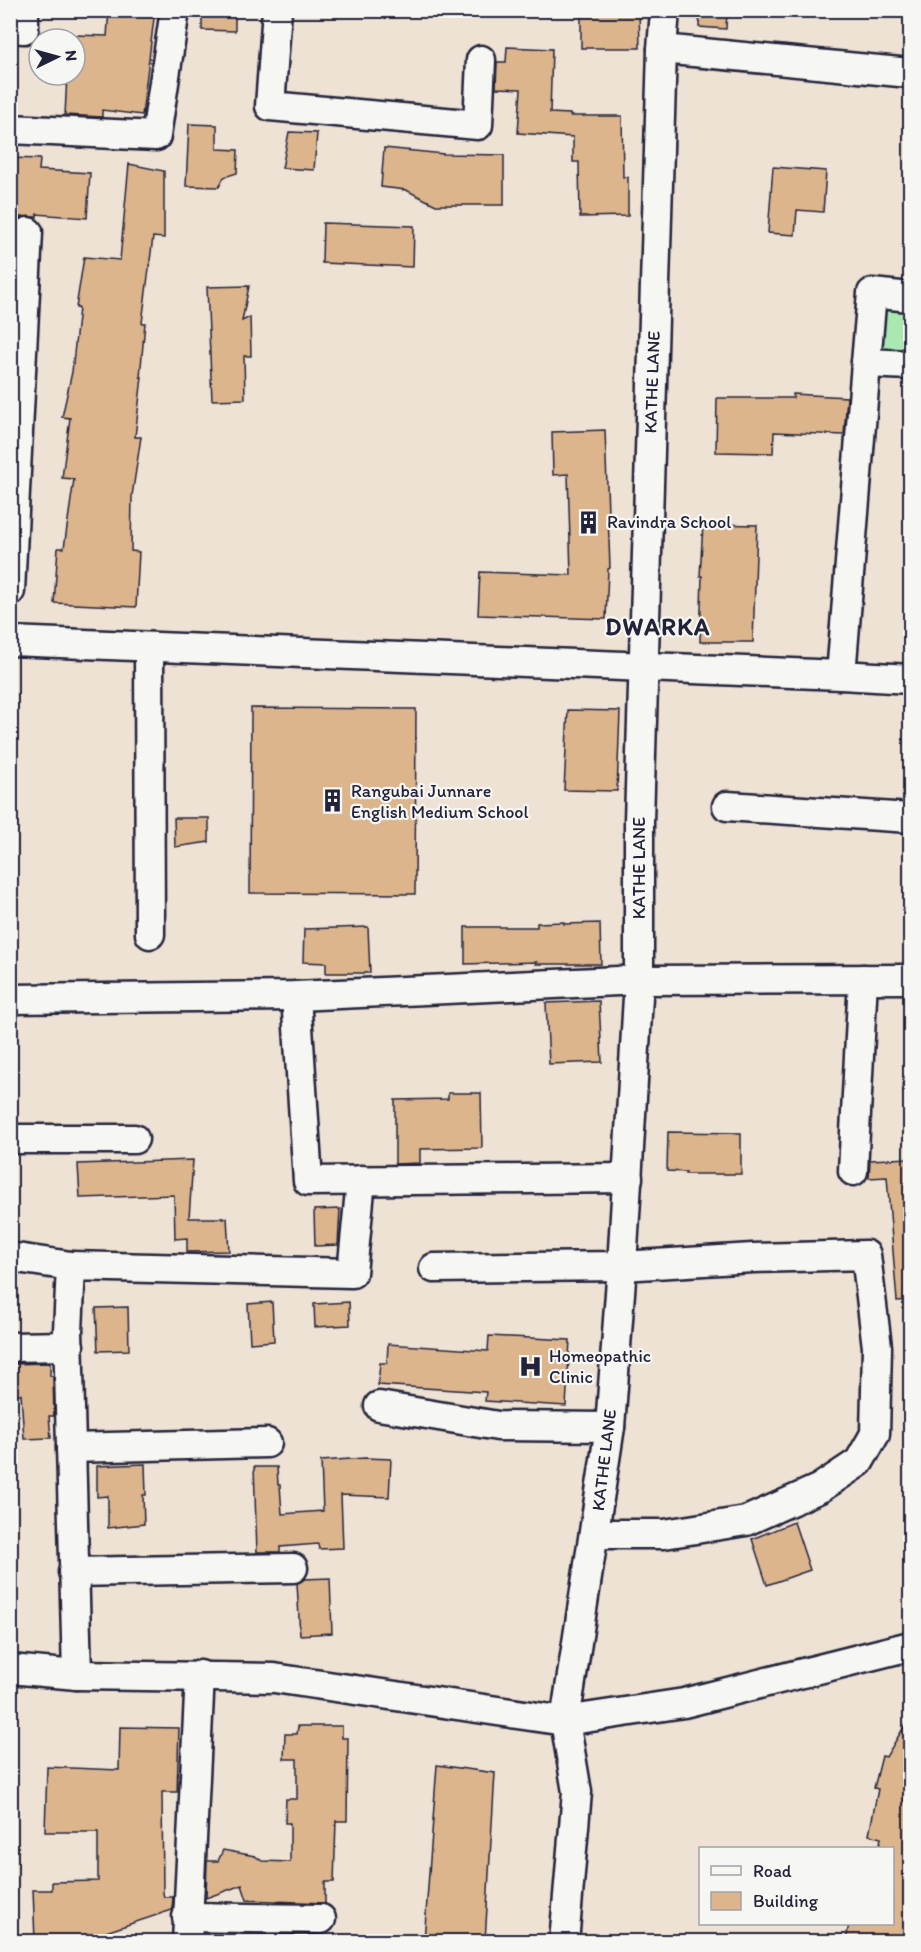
<svg xmlns="http://www.w3.org/2000/svg" width="921" height="1952" viewBox="0 0 921 1952" font-family="Itim,sans-serif">
	<rect width="100%" height="100%" fill="#eee2d4"/>
	<filter id="ink" filterUnits="userSpaceOnUse"><feTurbulence type="fractalNoise" baseFrequency=".0167" numOctaves="2"/><feDisplacementMap in="SourceGraphic" scale="12" xChannelSelector="R" yChannelSelector="G"/><feConvolveMatrix kernelMatrix="1 2 1 2 8 2 1 2 1" color-interpolation-filters="sRGB"/></filter>
	<g filter="url(#ink)">
		<path fill="#a9e8b1" stroke="#668576" stroke-width="1.5" d="M883,309L910,311V354L879,352Z"/>
		<g fill="#dcb58d" stroke="#22223b" stroke-width="1.5">
			<path d="M109,10H155L142,115L102,110V117L65,115L67,75H75V35L107,36Z"/>
			<path d="M202,10H235V31L202,30Z"/>
			<path d="M581,10H639L640,48H581Z"/>
			<path d="M700,10H727L726,29L699,27Z"/>
			<path d="M507,47L552,49L550,113L570,114V116H622L623,177H628V216L580,217L579,162H573V137L518,133L521,89L496,88L497,62H506Z"/>
			<path d="M189,124L217,125V149L238,150L237,173L224,177L219,187L186,186Z"/>
			<path d="M289,132L317,133L314,170L282,168Z"/>
			<path d="M384,148L444,154L504,155V205H436L406,190L381,187Z"/>
			<path d="M10,158L40,159L39,170L90,173L87,218L37,214V217H10Z"/>
			<path d="M129,164L164,171V238L153,237L142,323H145L140,377H142L135,437H141L132,496L131,551L139,552L136,607L54,603L58,548H64L74,479L62,478L70,418L62,417L72,372L79,308H76L84,257L120,260Z"/>
			<path d="M773,167L826,171L823,212L797,210L795,235L768,233Z"/>
			<path d="M323,223L414,226L413,267L322,263Z"/>
			<path d="M249,286L242,321L250,317L251,356H244L245,399L212,400L207,287Z"/>
			<path d="M793,394L847,397L844,435L774,432L773,453L716,452L717,398H793Z"/>
			<path d="M605,430L610,568L608,569L606,619L478,615L480,572L571,575L568,474L553,475L552,432Z"/>
			<path d="M703,524L757,525L753,642H700L702,576H700Z"/>
			<path d="M251,708L416,709L415,894L250,893Z"/>
			<path d="M568,710L620,711L617,791L564,790Z"/>
			<path d="M174,818H209V842L175,847Z"/>
			<path d="M564,922V924L600,923L601,964H536L537,962L465,964V927H537V923Z"/>
			<path d="M368,927L370,973H326V963L303,962L304,929Z"/>
			<path d="M599,1001L602,1062L549,1064L546,1003Z"/>
			<path d="M448,1093H481L482,1148L420,1149V1163L395,1164V1100L448,1099Z"/>
			<path d="M668,1132L741,1133V1174H685L686,1172L667,1171Z"/>
			<path d="M910,1158V1300L897,1301L887,1177L869,1178L870,1160Z"/>
			<path d="M193,1160L189,1218H227L229,1251L187,1252V1238L175,1239L174,1195L80,1198L78,1164Z"/>
			<path d="M340,1209L338,1245L315,1246L314,1210Z"/>
			<path d="M272,1302L274,1341L250,1343L248,1304Z"/>
			<path d="M349,1302L350,1325L315,1327L314,1304Z"/>
			<path d="M128,1307L129,1350L98,1351L96,1308Z"/>
			<path d="M489,1336L570,1340L566,1406L485,1401L486,1392L378,1385L380,1363H387L388,1344L488,1351Z"/>
			<path d="M50,1363V1376H53L54,1416H49L51,1438L24,1439L21,1394H10V1364Z"/>
			<path d="M365,1458L391,1459L389,1497L341,1495L343,1548L319,1549L318,1544L280,1547V1552H257L254,1467H277L278,1485H280L282,1514L323,1511L321,1461Z"/>
			<path d="M145,1464L146,1495H143L144,1524L108,1528V1496L97,1497V1466Z"/>
			<path d="M794,1522L810,1570L767,1585L752,1539Z"/>
			<path d="M330,1578L332,1633L300,1635L297,1583L304,1579Z"/>
			<path d="M910,1717V1915L905,1941H846L849,1923H892V1848H879L881,1838L869,1835L878,1789L874,1788L882,1756L886,1757Z"/>
			<path d="M298,1726H342V1738H348L347,1821H336L334,1882H325V1903L247,1900L242,1885L206,1898L207,1861H218L223,1850L255,1856L262,1861L290,1862V1823H285L286,1799H297V1759H284L285,1734H297Z"/>
			<path d="M120,1727L179,1728L177,1792H162L163,1893L164,1897H173L172,1910L94,1936L95,1941H35L33,1890H52V1882L98,1881V1832H45L47,1767L119,1770Z"/>
			<path d="M437,1765L495,1773L485,1941H424Z"/>
			<path d="M289,1935H324V1941H288Z"/>
		</g>
		<g fill="none" stroke-linecap="round" stroke-linejoin="round">
			<defs>
				<g id="minor">
					<path d="M277,10L270,106L478,125L481,60"/>
					<path d="M10,28L24,29V10"/>
					<path d="M662,49L910,73"/>
					<path d="M10,129L156,136L175,10"/>
					<path d="M910,297L872,293L866,363L910,365"/>
					<path d="M866,363L841,675L910,679"/>
					<path d="M10,591L28,232"/>
					<path d="M10,641L841,675"/>
					<path d="M149,647L150,934"/>
					<path d="M727,806L910,818"/>
					<path d="M296,996L308,1181L628,1178"/>
					<path d="M10,999L296,996L639,980L910,979"/>
					<path d="M10,1139H134"/>
					<path d="M853,1171L863,979"/>
					<path d="M10,1257L71,1266"/>
					<path d="M434,1268L622,1266L753,1258L866,1255L877,1347L875,1434L859,1462L820,1488L746,1521L664,1534H595"/>
					<path d="M10,1347L69,1346"/>
					<path d="M379,1406L498,1426L610,1427"/>
					<path d="M71,1448L267,1443"/>
					<path d="M73,1572L293,1568"/>
					<path d="M10,1669L77,1675L274,1678L565,1721L684,1703L910,1646"/>
					<path d="M77,1675L68,1331L71,1266L352,1273L361,1180"/>
					<path d="M187,1917L321,1919"/>
					<path d="M187,1942L200,1675"/>
					<path d="M564,1942L577,1792L565,1721L610,1427L622,1266L639,980V821L662,49L665,10"/>
				</g>
			</defs>
			<use href="#minor" stroke="#22223b" stroke-width="33"/>
			<use href="#minor" stroke="#f6f6f2" stroke-width="28"/>
		</g>
	</g>
	<defs>
		<symbol id="building-bare" viewBox="-9 -9 18 18"><path d="M-4-6H4V6H1V3H-1V6H-4ZM-2.5-4.3h1.7v1.8h-1.7ZM.8-4.3h1.7v1.8H.8ZM-2.5-1h1.7V.8h-1.7ZM.8-1h1.7V.8H.8Z" fill="#22223b" stroke="#f6f6f2" stroke-width="2.5" paint-order="stroke"/></symbol>
		<symbol id="hospital-bare" viewBox="-9 -9 18 18"><path d="M-5-5h3v3.5h4V-5h3V5h-3V1.5h-4V5h-3Z" fill="#22223b" stroke="#f6f6f2" stroke-width="2.5" paint-order="stroke"/></symbol>
	</defs>
	<g fill-rule="evenodd">
		<use href="#building-bare" x="572" y="506" width="33" height="33"/>
		<use href="#building-bare" x="316" y="784" width="33" height="33"/>
		<use href="#hospital-bare" x="514" y="1350" width="33" height="33"/>
	</g>
	<g text-anchor="middle" dominant-baseline="central" stroke-width="4.5" stroke-linejoin="round" paint-order="stroke">
		<g font-size="18" fill="#22223b" stroke="#f6f6f2">
			<text transform="translate(652 382) rotate(-88)">KATHE LANE</text>
			<text transform="translate(639 868) rotate(-90)">KATHE LANE</text>
			<text transform="translate(604 1460) rotate(-83)">KATHE LANE</text>
		</g>
		<g font-size="18" fill="#22223b" stroke="#f6f6f2" text-anchor="start">
			<text x="607" y="522">Ravindra School</text>
			<text x="351" y="791">Rangubai Junnare<tspan x="351" dy="21">English Medium School</tspan></text>
			<text x="549" y="1356">Homeopathic<tspan x="549" dy="21">Clinic</tspan></text>
		</g>
		<g font-size="24" font-weight="bold" letter-spacing="1.5" fill="#22223b" stroke="#f6f6f2">
			<text x="658" y="626">DWARKA</text>
		</g>
	</g>
	<rect width="921" height="1952" fill="none" stroke="#f6f6f2" stroke-width="36"/>
	<rect x="18" y="18" width="885" height="1916" fill="none" stroke="#22223b" stroke-width="2" filter="url(#ink)"/>
	<rect x="699" y="1847" width="195" height="78" fill="#f6f6f2" stroke="#a1a1a9" stroke-width="1.5"/>
	<rect x="711" y="1866" width="30" height="9" fill="#f6f6f2" stroke="#a1a1a9" stroke-width="1.5"/>
	<text x="753" y="1877" font-size="18" fill="#22223b">Road</text>
	<rect x="711" y="1892" width="30" height="18" fill="#dcb58d" stroke="#a1a1a9" stroke-width="1.5"/>
	<text x="753" y="1907" font-size="18" fill="#22223b">Building</text>
	<g transform="translate(57 57) rotate(85)"><circle r="28" fill="#f6f6f2" stroke="#a1a1a9" stroke-width="1.5"/>
	<path d="M0-4.5L10 22L0 15L-10 22Z" fill="#22223b"/>
	<text y="-9" font-size="16" font-weight="bold" text-anchor="middle" fill="#22223b">N</text>
	</g>
</svg>
